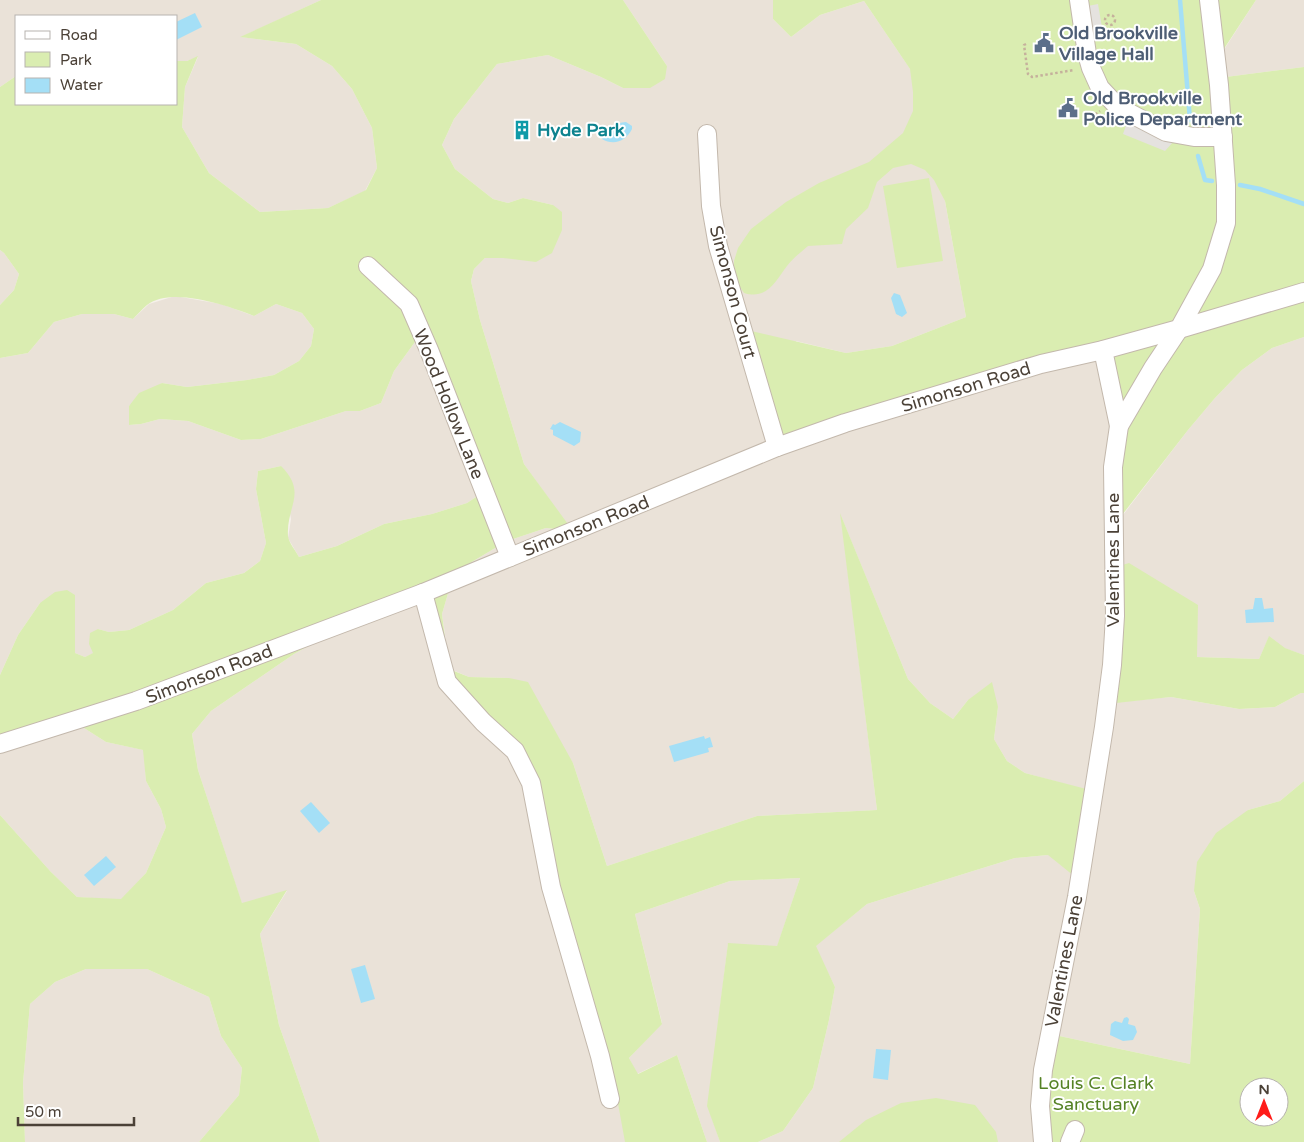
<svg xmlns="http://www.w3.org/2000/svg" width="1304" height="1142" viewBox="0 0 1304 1142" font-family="'Varela Round',sans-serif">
	<rect width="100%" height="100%" fill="#f6f1eb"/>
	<g fill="#eae2d8">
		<path d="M0,0H321L241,37L296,44L332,66L352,89L372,128L377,168L365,191L328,208L260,212L209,173L182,127L185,87L198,57L187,61H176V16H16V76L0,87Z"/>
		<path d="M623,0H773V19L791,37L820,15L864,1L925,91L966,317L892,346L846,353L796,341L777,447L1103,350L1119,426L1113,528L1188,430L1215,398L1242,370L1272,348L1304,337V655L1284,648L1269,637L1259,659L1197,657L1107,703L1171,697L1239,709L1275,707L1301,693H1304V781L1280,801L1248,810L1194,891L1200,909L1190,1064L1050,1034L1043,1142H758L783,1131L813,1088L829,1020L835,987L815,946L867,904L1015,858L1048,855L1094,792L1025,773L1007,761L994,739L998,707L968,700L953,719L930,703L908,679L841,516L877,810L757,816L607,866L573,763L509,678L469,677L450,669L442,614L449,590L470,563L507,541L546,528L572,531L524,464L480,320L471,281L474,269L485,258H502L553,205L523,198L508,203L493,199L455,169L442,145L454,119L497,64L548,55L601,77L623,88L667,66Z"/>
		<path d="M1256,0H1304V67L1218,78L1216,62Z"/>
		<path d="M0,250L4,253L19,274L14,290L0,305Z"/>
		<path d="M175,296L221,304L254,316L276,304L302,313L314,329L311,346L299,361L274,375L247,380L187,387L162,383L129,406V425L141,424L160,419L188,421L241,440L261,439L346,411H360L381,403L394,371L420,335L479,495L467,503L432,514L384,524L337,546L299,557L288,538L291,519L281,466L258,471L256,489L266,543L260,561L244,573L206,583L173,610L129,630L109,632L98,629L94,653L85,657L75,653V609L40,603L18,635L0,675V358L28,353L54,322L82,314H114L133,319L149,304Z"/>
		<path d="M410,590L419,591L450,681L515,748L631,1142H320L279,1025L260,934L287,891L242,904L198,770L192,734L211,711L294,654L366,614L382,601L399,592Z"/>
		<path d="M73,721L106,742L144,750L146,781L161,809L166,827L146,873L121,900L77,897L51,872L0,815V737Z"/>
		<path d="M800,878L777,947L728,944L708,1106L720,1142H707L677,1055L637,1074L629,1058L662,1023L635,914L730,881Z"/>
		<path d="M86,969H147L209,997L221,1036L242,1068L239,1095L199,1142H25L23,1083L30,1004L55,982Z"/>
	</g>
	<g fill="#daedb1" fill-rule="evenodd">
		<path d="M321,0H623L667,66L665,79L650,88H623L601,77L548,55L497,64L454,119L442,145L455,169L493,199L508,203L523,198L553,205L562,212V230L552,253L536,262L503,258H485L474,269L471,281L480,320L524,464L573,531L546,528L507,541L470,563L449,590L442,614L449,669L469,677L509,678L528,682L573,763L607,866L757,816L877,810L840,513L908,679L930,703L953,719L968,700L992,682L998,707L994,739L1007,761L1025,773L1094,791L1079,880L1048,855L1015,858L867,904L816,946L835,987L829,1020L813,1088L783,1131L758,1142H720L707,1106L728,943L777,946L800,878L730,881L635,914L662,1024L629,1058L638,1074L677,1055L707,1142H625L617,1098L555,891L533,780L450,681L443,658L410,590L399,592L382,601L366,614L294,654L211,711L192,734L198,770L242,903L287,890L260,934L279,1025L320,1142H199L239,1095L242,1068L221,1036L209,997L147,969H86L55,982L30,1004L23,1083L25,1142H0V815L51,872L77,897L121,899L146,873L166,827L161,809L146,781L143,750L106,742L73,721L0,737V675L18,635L40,603L55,592L67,590L75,595V653L85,657L93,653L89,644L90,633L98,629L109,632L129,630L173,610L206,583L244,573L260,561L266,543L256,489L258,471L281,466C308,493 286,506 288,536C289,543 296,551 299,557L337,546L384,524L432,514L467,503L479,495L420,335L394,371L381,403L360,411H346L261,439L241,440L188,421L160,419L141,424L129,425V406L139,393L162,383L187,387L247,380L274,375L299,361L311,346L314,329L302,313L276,304L254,316C228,306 172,286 147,305C142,309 138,314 133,319L114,314H82L54,322L28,353L0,358V305L14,290L19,274L4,253L0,250V87L16,76V104H176V61H187L198,56L185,87L182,127L209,173L260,212L328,208L366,190L377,168L372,128L352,89L332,66L296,44L240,37Z"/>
		<path d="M773,0H1256L1216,61L1218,78L1304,67V337L1272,348L1242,370L1215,398L1188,430L1112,528L1119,426L1102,350L777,447L747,330L846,353L892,346L966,317L945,201L934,180L925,170L911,164L893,168L877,182L868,208L846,229L842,244L808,246C801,252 793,258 787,266C775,282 767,300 744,293L734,278V261L738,248L751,229L786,202L819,183L869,162L903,133L913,111V92L910,69L864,1L820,15L791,37L773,19Z"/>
		<path d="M929,178L943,261L897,268L883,186Z"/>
		<path d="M1129,563L1198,605L1197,657L1259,659L1269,636L1285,648L1304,655V693H1301L1275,707L1239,709L1171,697L1107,704L1113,568Z"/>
		<path d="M1304,781V1142H1043L1050,1034L1190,1064L1200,909L1194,891L1197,862L1216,833L1248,810L1280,801ZM1249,1087H1279V1117H1249Z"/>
		<path d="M936,1098L975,1105L996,1132L998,1142H839L866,1120L901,1103Z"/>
	</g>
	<g fill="#e5e2df">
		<path d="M1098,4L1104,39L1089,42L1083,7Z"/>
		<path d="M1128,120L1174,141L1165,151L1123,134Z"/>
	</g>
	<g fill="#a4dff6">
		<path d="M195,13L202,27L176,40V22Z"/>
		<path d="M626,122L632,126V129C626,141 614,146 602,139L601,134C609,126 615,123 626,122Z"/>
		<path d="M894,293L900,295L907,313L902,317L896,314L891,298Z"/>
		<path d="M560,422L581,432L580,442L574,446L553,435V430L550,429L553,424L555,425Z"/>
		<path d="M1255,598H1262L1264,609L1273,608L1274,622L1246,623L1245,610L1253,609Z"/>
		<path d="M704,736L705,739L710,737L713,747L708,748L709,752L674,762L669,746Z"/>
		<path d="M311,802L330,823L319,833L300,811Z"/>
		<path d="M106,856L116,867L94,886L84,875Z"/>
		<path d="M365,965L375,999L361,1003L351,969Z"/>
		<path d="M1127,1017L1129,1019L1128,1024L1135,1026L1137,1032L1133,1040L1123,1041L1110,1035L1111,1024L1115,1021L1122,1023L1124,1018Z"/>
		<path d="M876,1049L891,1050L888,1080L873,1078Z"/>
	</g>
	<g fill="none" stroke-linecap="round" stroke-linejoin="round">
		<g stroke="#a4dff6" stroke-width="4.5">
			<path d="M1180,0L1190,120"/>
			<path d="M1198,156L1205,180L1212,181"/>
			<path d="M1240,185L1260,189L1304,204"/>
		</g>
		<defs>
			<g id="minor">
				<path d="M1079,0L1087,54L1091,68L1100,88L1118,107L1166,132L1194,137H1223"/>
				<path d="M707,134L711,206L718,246L777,447"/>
				<path d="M368,266L409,304L429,350L510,557"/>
				<path d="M1103,350L1119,426"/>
				<path d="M423,593L447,682L483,722L515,751L531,783L551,887L600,1056L610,1099"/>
				<path d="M0,744L136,701L423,593L777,447L845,423L1041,364L1103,350L1179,329L1304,292"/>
				<path d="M1043,1142L1040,1106L1043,1070L1077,897L1104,727L1112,665L1115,616L1113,467L1119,426L1153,368L1179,329L1212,269L1226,223V185L1219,85L1209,0"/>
				<path d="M1070,1142L1075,1130"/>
			</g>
		</defs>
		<use href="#minor" stroke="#c3b8ac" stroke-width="20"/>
		<g stroke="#c5b19c" stroke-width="2.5" stroke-dasharray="2.5 2.5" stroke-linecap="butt">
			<circle cx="1110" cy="20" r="5"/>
			<path d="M1026,44L1024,45L1028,74L1032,77L1074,70"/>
			<path d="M1083,123L1100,111"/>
		</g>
		<use href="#minor" stroke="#fff" stroke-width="18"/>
	</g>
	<defs>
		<symbol id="civic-bare" viewBox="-9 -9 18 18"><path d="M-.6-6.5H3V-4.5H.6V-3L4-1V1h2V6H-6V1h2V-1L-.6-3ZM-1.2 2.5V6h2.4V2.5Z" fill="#5c6f8a" stroke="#fff" stroke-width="2.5" paint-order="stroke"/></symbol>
		<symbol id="building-bare" viewBox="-9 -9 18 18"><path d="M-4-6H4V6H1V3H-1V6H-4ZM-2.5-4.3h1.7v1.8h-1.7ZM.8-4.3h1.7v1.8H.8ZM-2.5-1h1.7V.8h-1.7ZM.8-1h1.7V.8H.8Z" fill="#0f9aa8" stroke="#fff" stroke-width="2.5" paint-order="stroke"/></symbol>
	</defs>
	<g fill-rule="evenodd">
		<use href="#civic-bare" x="1030" y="29" width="28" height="28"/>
		<use href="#civic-bare" x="1054" y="94" width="28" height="28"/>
		<use href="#building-bare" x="508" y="116" width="28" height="28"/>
	</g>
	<g text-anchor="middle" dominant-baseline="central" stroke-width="4" stroke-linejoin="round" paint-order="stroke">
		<g font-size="18" font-weight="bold" fill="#4e5e75" stroke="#fff" text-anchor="start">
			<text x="1059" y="33">Old Brookville<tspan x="1059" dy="21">Village Hall</tspan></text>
			<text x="1083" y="98">Old Brookville<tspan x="1083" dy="21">Police Department</tspan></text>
		</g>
		<g font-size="18" font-weight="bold" fill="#0d838f" stroke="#fff" text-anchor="start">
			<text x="537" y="130">Hyde Park</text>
		</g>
		<g font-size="18" fill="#4b4137" stroke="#fff">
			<text transform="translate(733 292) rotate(75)">Simonson Court</text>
			<text transform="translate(966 387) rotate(-17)">Simonson Road</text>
			<text transform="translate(449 404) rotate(68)">Wood Hollow Lane</text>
			<text transform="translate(586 526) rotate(-22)">Simonson Road</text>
			<text transform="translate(1113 560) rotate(-90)">Valentines Lane</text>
			<text transform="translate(209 674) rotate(-21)">Simonson Road</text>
			<text transform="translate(1064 961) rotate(-79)">Valentines Lane</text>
		</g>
		<g font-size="18" fill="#558225" stroke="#fff">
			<text x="1096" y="1083">Louis C. Clark<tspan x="1096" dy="21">Sanctuary</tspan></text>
		</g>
	</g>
	<rect x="15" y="15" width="162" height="90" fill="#ffffff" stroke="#b7b3af"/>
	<rect x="25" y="31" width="25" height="8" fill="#ffffff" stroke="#b7b3af"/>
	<text x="60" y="40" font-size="15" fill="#4b4137">Road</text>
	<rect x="25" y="52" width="25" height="15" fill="#daedb1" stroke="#b7b3af"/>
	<text x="60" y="65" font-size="15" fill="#4b4137">Park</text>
	<rect x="25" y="78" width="25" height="15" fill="#a4dff6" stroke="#b7b3af"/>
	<text x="60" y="90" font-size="15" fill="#4b4137">Water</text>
	<g transform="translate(1264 1102)"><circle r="24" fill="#ffffff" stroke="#b7b3af"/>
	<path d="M0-4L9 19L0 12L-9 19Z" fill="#ff1c19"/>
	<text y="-8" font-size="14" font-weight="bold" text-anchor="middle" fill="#4b4137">N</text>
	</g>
	<path d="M18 1117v8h116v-8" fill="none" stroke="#4b4137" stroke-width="2.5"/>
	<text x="25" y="1117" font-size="15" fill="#4b4137" stroke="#ffffff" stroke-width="4" paint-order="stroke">50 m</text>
</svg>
